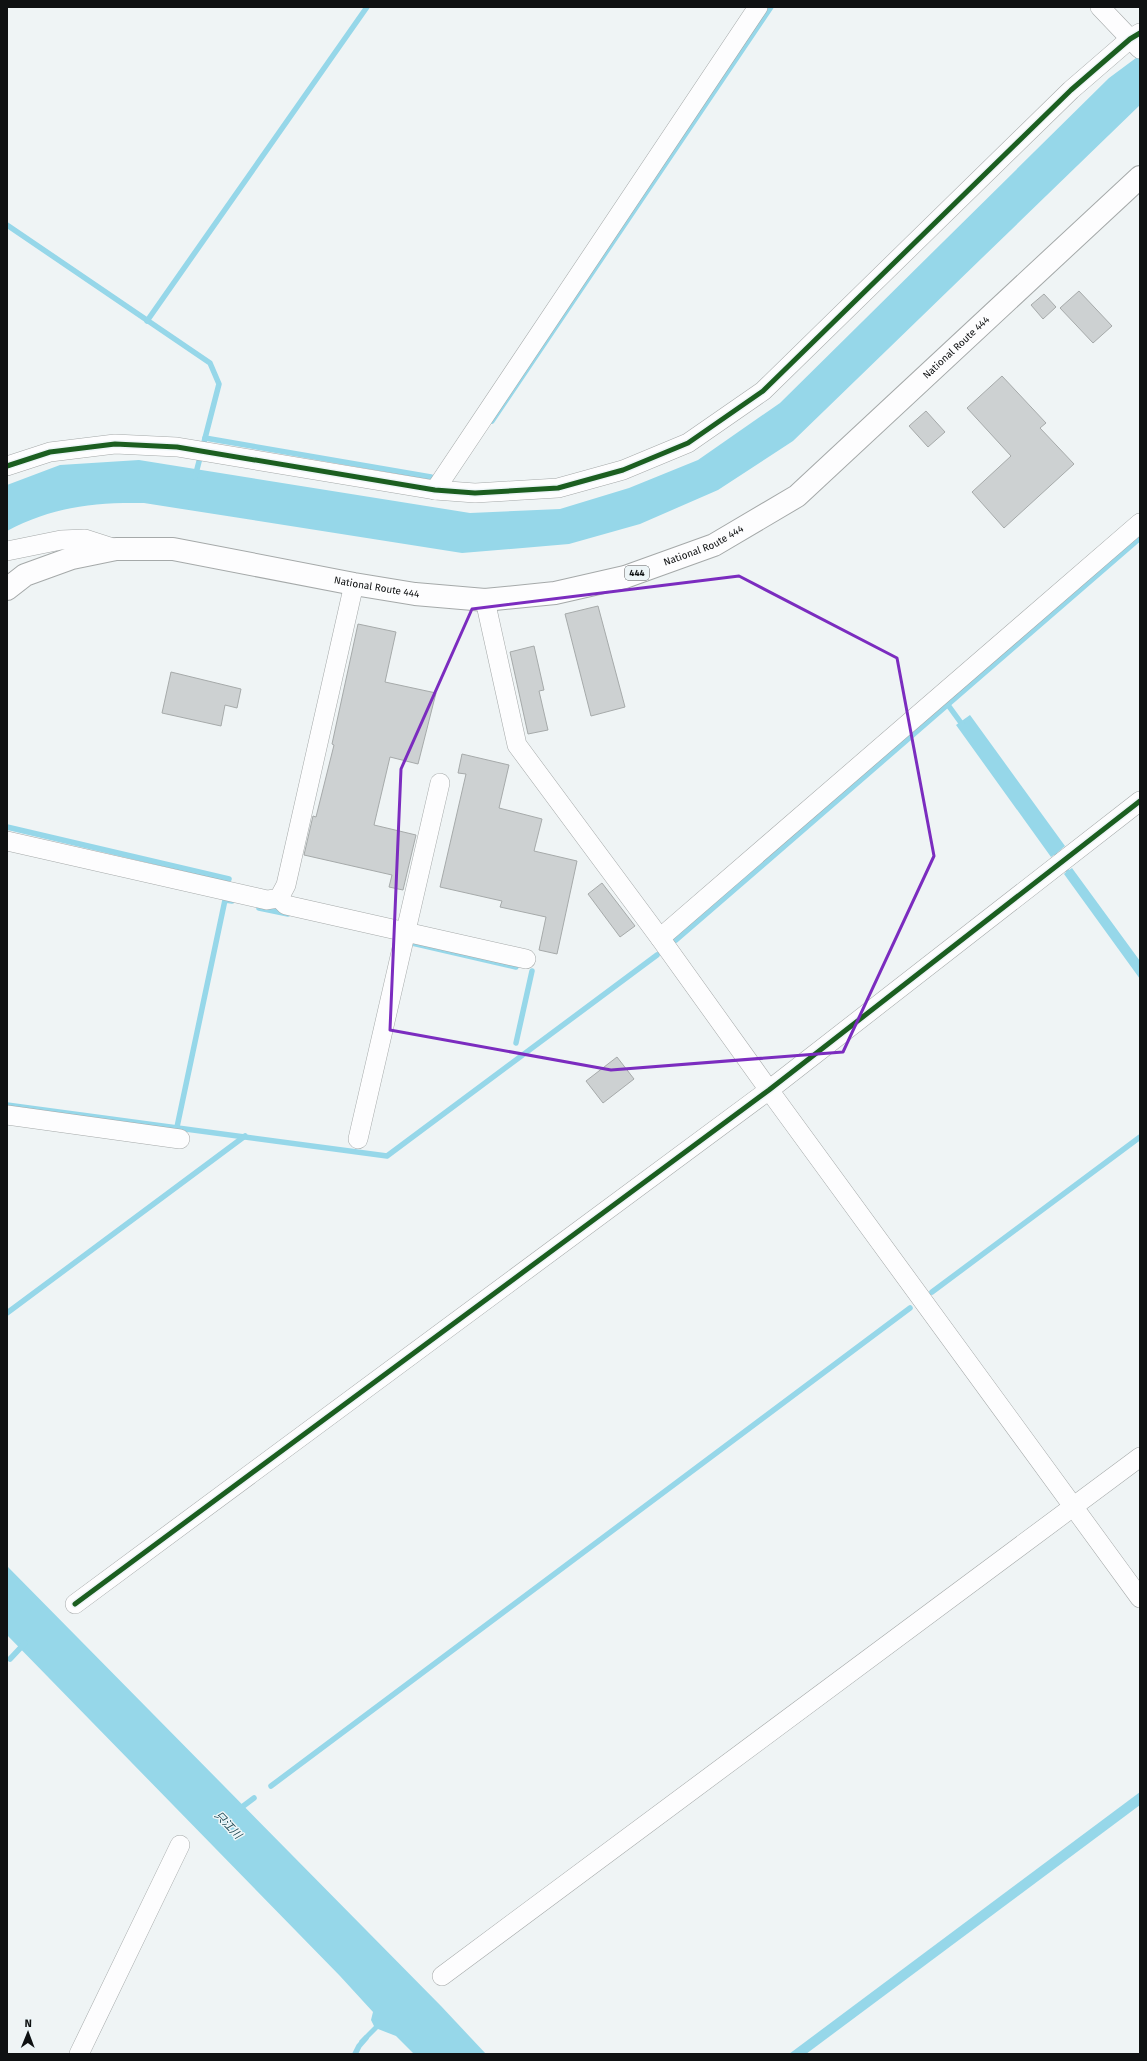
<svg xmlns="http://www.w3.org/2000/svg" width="1147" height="2061" viewBox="0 0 1147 2061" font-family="'Fira Sans','Noto Sans JP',sans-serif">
	<rect width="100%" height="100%" fill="#eff4f5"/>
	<g fill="#96d7e9">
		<path d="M1140,55V105L793,441L718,490L640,524L569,544L462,553L144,503C94,502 52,507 7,531V485L60,465L139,460L470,513L560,509L629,488L698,460L780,403L1109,78Z"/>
		<path d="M970,715L1065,846L1057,853L1069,870L1072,868L1140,961V979L1064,874L1066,872L1054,855L1051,857L956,725Z"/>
		<path d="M7,1566L441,2006L486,2054H414L396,2036L378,2029L362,2045L359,2041L374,2026L371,2020L373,2012L340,1976L7,1635Z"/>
		<path d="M1140,1792V1805L806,2054H789Z"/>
	</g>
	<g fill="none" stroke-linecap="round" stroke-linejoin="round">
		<g stroke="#96d7e9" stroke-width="5.5">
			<path d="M7,225L210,363L219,384L195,477"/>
			<path d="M147,321L367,7"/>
			<path d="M492,421L771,7"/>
			<path d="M205,438L431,477"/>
			<path d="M948,705L964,727"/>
			<path d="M7,827L229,879"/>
			<path d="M259,908L288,914"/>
			<path d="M676,940L1140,538"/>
			<path d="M412,943L516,967"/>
			<path d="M516,1043L532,971"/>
			<path d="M7,1105L387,1156L657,955"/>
			<path d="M177,1127L225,900L232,901"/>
			<path d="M932,1292L1140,1137"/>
			<path d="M7,1313L245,1136"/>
			<path d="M10,1659L25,1643"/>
			<path d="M271,1786L910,1308"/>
			<path d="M238,1810L254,1798"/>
			<path d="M355,2054L359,2046L366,2038"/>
		</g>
	</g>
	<g fill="#cdd1d2" stroke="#a6aaaa">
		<path d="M1079,291L1112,326L1093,343L1060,308Z"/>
		<path d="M1044,294L1056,307L1043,319L1031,305Z"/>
		<path d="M1002,376L1046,423L1040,428L1074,464L1004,528L972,492L1011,456L967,408Z"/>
		<path d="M926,411L945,432L928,447L909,426Z"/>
		<path d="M598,606L625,707L591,716L565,614Z"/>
		<path d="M358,624L396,632L385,682L436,693L418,764L390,757L374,825L416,835L403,890L389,887L392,875L304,855L313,816L316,817L334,745L332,744Z"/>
		<path d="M534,646L544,690L539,691L548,730L528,734L510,652Z"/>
		<path d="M171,672L241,689L237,708L225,705L221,726L162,713Z"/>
		<path d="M462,754L509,765L499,808L542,819L534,851L577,861L557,954L539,950L546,917L500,907L502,901L440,887L466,774L458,773Z"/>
		<path d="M602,883L635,926L620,937L588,894Z"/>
		<path d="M617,1057L634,1079L603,1103L586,1081Z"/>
	</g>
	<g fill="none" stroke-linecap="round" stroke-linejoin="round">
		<defs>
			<g id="minor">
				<path d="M1100,7L1140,49"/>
				<path d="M7,466L50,452L115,444L177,447L435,490L475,493L558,488L623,470L688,443L763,391L1071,90L1130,39L1140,33"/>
				<path d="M435,490L758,7"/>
				<path d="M7,551L61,540L85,539L116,549"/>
				<path d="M485,600L517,745L660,938L769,1090L1140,1598"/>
				<path d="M7,841L267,900L279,898L286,885L354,584"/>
				<path d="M279,898L286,905L526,959"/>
				<path d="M660,938L1140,523"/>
				<path d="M7,1115L180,1139"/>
				<path d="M358,1139L440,783"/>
				<path d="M75,1604L769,1090L1140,801"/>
				<path d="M442,1976L1140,1457"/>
				<path d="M79,2054L180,1845"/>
			</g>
			<g id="highway">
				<path id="s1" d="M7,589L25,575L72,558L116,549H173L354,584L415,594L485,600L555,593L625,577L714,545L797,496L1140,177"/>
			</g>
		</defs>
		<use href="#minor" stroke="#a5a9a9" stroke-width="20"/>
		<use href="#highway" stroke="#a5a9a9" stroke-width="24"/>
		<use href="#minor" stroke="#fdfdfe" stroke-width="19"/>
		<use href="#highway" stroke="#fdfdfe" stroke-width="22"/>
		<defs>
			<g id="cycleway">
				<path d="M7,466L50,452L115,444L177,447L435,490L475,493L558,488L623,470L688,443L763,391L1071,90L1130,39L1140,33"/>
				<path d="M75,1604L769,1090L1140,801"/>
			</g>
		</defs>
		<use href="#cycleway" stroke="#edf5f7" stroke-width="8"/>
		<use href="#cycleway" stroke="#1b5e20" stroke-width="5"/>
	</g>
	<path fill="none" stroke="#7b2cbf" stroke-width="3" stroke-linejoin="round" d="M739,576L897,658L934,856L843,1052L611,1070L390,1030L401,769L472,609Z"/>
	<g text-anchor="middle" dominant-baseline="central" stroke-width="3" stroke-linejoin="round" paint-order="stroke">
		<rect fill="#edf5f7" stroke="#525557" stroke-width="1" x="625" y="566" width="24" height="14" rx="3"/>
		<g font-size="9" font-weight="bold" fill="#0f1112">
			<text x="637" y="573">444</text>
		</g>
		<g font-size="10" fill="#0f1112" stroke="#edf5f7">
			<text stroke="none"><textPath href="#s1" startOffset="1042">National Route 444</textPath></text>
			<text stroke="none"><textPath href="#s1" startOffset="718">National Route 444</textPath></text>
			<text stroke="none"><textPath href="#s1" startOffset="382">National Route 444</textPath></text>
		</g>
		<g font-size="11" font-style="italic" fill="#214a55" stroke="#edf5f7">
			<text transform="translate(228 1825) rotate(46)">只江川</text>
		</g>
	</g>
	<rect width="1147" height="2061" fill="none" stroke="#0f1112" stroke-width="16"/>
	<g transform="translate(28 2033) rotate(1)" stroke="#edf5f7" stroke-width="3" paint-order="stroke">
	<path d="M0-3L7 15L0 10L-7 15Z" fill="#0f1112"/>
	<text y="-6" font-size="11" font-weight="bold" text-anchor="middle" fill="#0f1112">N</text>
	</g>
</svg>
